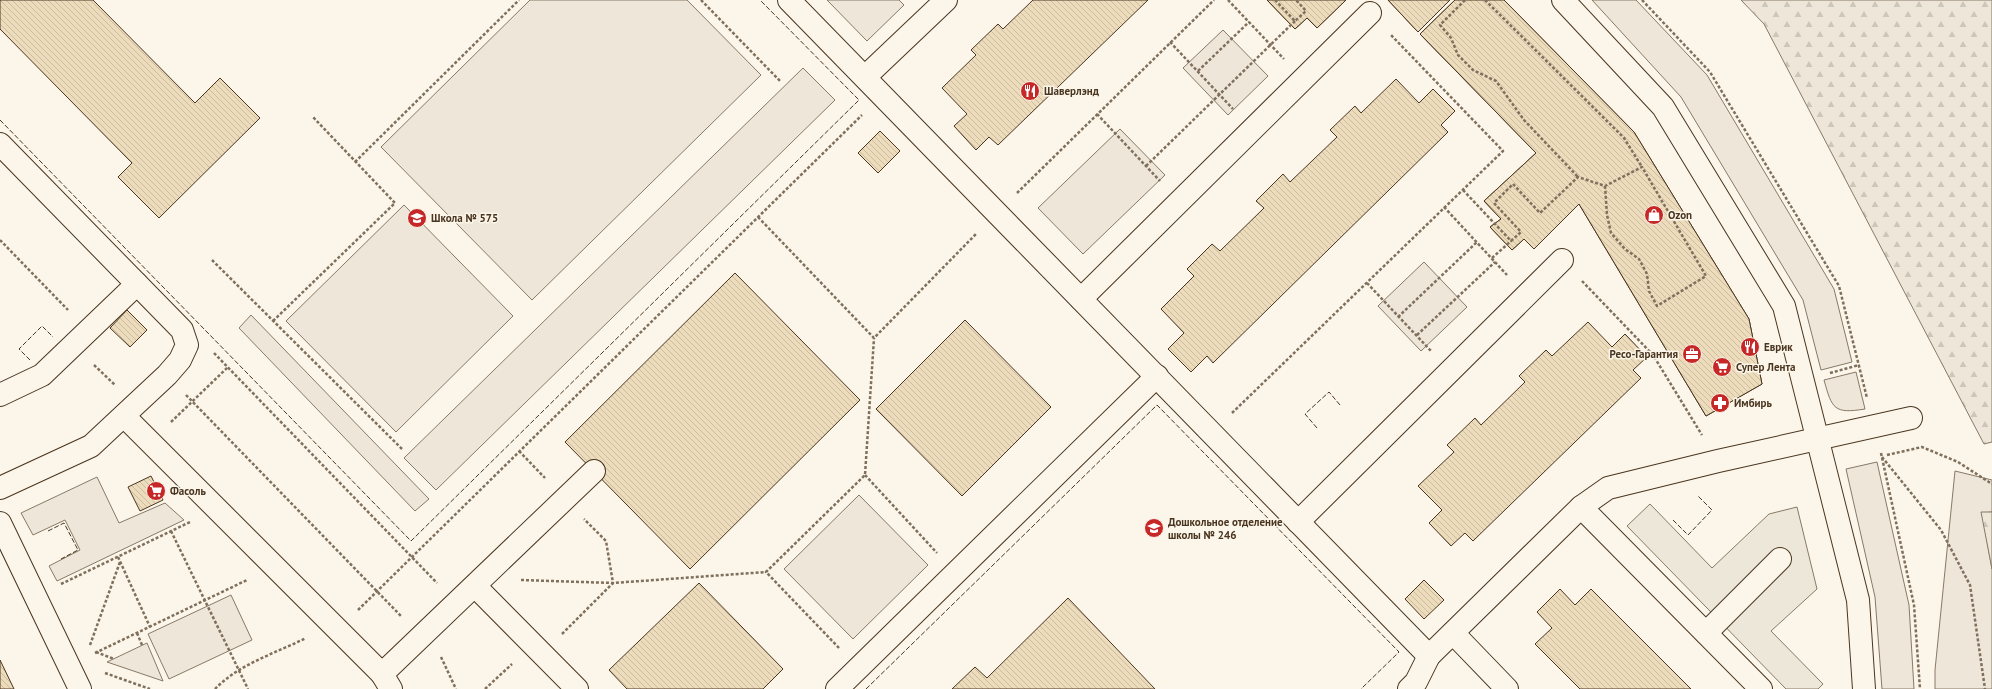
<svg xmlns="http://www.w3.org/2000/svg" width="1992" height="689" viewBox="0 0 1992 689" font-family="'PT Sans',sans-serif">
	<defs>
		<pattern id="forest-firs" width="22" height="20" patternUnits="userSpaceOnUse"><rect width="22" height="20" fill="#ede6d9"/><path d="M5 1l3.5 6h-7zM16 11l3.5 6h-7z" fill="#cdc6ba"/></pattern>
		<pattern id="building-back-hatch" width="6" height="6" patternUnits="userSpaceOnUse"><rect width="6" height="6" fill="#ecdcbc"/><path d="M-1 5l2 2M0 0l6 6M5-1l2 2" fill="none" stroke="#ccbda1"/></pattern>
	</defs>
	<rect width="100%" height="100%" fill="#fbf6e9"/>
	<g fill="#ede6d9" stroke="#887966">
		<path d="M530,0H687L761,75L532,300L381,147Z"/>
		<path d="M827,0H899L904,5L867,41Z"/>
		<path d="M1592,0H1636L1707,75L1834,289L1852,362L1821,370L1803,300L1681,97Z"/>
		<path d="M1223,30L1268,76L1228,115L1183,68Z"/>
		<path d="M803,68L835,100L436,490L404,458Z"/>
		<path d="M1120,129L1165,175L1083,254L1038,208Z"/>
		<path d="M404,205L513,316L396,432L286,321Z"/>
		<path d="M1424,262L1467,307L1421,351L1378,306Z"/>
		<path d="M251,315L429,499L415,511L239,328Z"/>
		<path d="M1856,372L1865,409C1834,414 1832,409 1824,380Z"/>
		<path d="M1877,462L1909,605L1914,689H1882L1875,597L1846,469Z"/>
		<path d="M1955,471L1992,480V512L1982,513L1992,569V689H1935V670Z"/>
		<path d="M97,477L119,523L165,503L184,520L57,581L49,566L80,550L65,520L33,535L21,513Z"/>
		<path d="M859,495L928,565L853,639L784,569Z"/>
		<path d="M231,595L252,640L169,679L148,634Z"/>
		<path d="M147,643L163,681L107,662Z"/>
	</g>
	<g fill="url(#forest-firs)" stroke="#887966">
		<path d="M1741,0H1992V442L1984,444L1764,24Z"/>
		<path d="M1981,512H1992V569Z"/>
	</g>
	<path fill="#ede7d9" stroke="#887966" d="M1650,504L1712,568L1769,514L1797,507L1817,589L1771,631L1823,684L1818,689H1786L1627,526Z"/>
	<g fill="url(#building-back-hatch)" stroke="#4a3520">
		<path d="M0,0H93L195,103L220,78L260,118L159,218L118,177L132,163L0,29Z"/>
		<path d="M1033,0H1148L998,145L989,137L976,150L954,126L967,114L942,88L976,55L971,50L998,24L1003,29Z"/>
		<path d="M1267,0H1346L1317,28L1307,18L1295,29Z"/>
		<path d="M1267,0H1346L1317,28L1307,18L1295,29Z"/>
		<path d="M1388,0H1450L1418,32Z"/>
		<path d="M1388,0H1450L1418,32Z"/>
		<path d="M1455,0H1504L1634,132L1749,319L1762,384L1706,416L1579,204L1534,249L1524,239L1512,250L1490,227L1501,219L1484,201L1536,153L1420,34Z"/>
		<path d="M1455,0H1504L1634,132L1749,319L1762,384L1706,416L1579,204L1534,249L1524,239L1512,250L1490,227L1501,219L1484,201L1536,153L1420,34Z"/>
		<path d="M1396,79L1419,103L1433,89L1455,111L1441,125L1448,132L1213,363L1207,356L1191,372L1168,349L1184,333L1161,309L1194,276L1187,269L1212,244L1220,251L1264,208L1256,201L1283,174L1290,182L1337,137L1330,130L1355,106L1361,113Z"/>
		<path d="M880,131L900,151L878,173L858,153Z"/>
		<path d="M735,273L860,400L690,569L565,442Z"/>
		<path d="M127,310L147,330L130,347L110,328Z"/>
		<path d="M965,320L1051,407L962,496L876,409Z"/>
		<path d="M1588,322L1612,347L1625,334L1647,357L1633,370L1641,378L1473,541L1465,533L1451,546L1429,523L1442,510L1418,486L1454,452L1447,445L1475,418L1481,425L1525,382L1519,376L1546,350L1552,356Z"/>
		<path d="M151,476L163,500L140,511L128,487Z"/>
		<path d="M1424,580L1444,600L1424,619L1405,599Z"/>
		<path d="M699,583L783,669L763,689H627L609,670Z"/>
		<path d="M1560,589L1575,605L1591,589L1691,689H1580L1535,644L1552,628L1537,612Z"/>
		<path d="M1068,598L1155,689H952L975,667L987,678Z"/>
		<path d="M0,660L14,689H0Z"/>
	</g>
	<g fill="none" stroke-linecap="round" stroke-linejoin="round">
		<defs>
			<g id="minor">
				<path d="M789,0L1429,656"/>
				<path d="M1563,0L1663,107L1784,306L1858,600L1864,689"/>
				<path d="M865,77L946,0"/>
				<path d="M0,144L182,330L187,345L180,360L167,375L91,446L0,488"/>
				<path d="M1081,299L1370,13"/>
				<path d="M0,395L42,375L137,284"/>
				<path d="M124,416L382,674"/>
				<path d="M1581,507L1761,689"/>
				<path d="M1298,522L1562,260"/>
				<path d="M0,523L80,689"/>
				<path d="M475,586L577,689"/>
				<path d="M1453,633L1507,689"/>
				<path d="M1706,633L1780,559"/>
				<path d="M391,689L382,674L594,471"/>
				<path d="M837,689L1157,376"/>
				<path d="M1409,689L1416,682L1429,656L1581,507L1608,488L1718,461L1911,418"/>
			</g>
		</defs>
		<use href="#minor" stroke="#4a3520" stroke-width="24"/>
		<g stroke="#7f6f5c" stroke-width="2.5" stroke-dasharray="3 2" stroke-linecap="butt">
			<path d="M701,0L781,82"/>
			<path d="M1228,0L1284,59"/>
			<path d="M1275,0L1295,21L1306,11L1296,0"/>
			<path d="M1465,0L1440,25L1451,38L1458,55L1473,70L1496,81L1524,120L1578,177"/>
			<path d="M1485,0L1624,138L1642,167"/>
			<path d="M1642,0L1710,72L1839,286L1867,398"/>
			<path d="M1170,42L1233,109"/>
			<path d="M1198,71L1249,22"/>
			<path d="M1097,114L1160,181"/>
			<path d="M355,162L519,0"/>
			<path d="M1146,166L1295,21"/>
			<path d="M1463,190L1511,241L1521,232L1494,203L1513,184L1540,213L1578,177L1605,186L1642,167L1706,276L1657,306L1649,291L1647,274L1639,259L1625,249L1611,233L1607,215L1605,186"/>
			<path d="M1017,193L1214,0"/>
			<path d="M1444,207L1507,275"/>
			<path d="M758,217L874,338L977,233"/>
			<path d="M0,240L68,310"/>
			<path d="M1492,258L1511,241"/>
			<path d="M212,260L402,449"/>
			<path d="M1582,281L1653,355L1702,435"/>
			<path d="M1367,283L1431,351"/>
			<path d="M1398,317L1477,242"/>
			<path d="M273,321L395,203L312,116"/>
			<path d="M1417,335L1495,262"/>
			<path d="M214,353L437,583"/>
			<path d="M94,365L115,385"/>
			<path d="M1830,373L1859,365"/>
			<path d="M186,395L401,616"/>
			<path d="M1232,413L1503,151L1390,34"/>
			<path d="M171,422L228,367"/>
			<path d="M519,451L545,478"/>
			<path d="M1881,453L1914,605L1920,689"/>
			<path d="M1887,455L1922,447L1958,462L1992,484"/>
			<path d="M1882,457L1941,530L1970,585L1985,689"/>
			<path d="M865,475L937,553"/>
			<path d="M171,531L248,689"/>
			<path d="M118,557L150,627"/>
			<path d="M521,580L613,583L766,572"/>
			<path d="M61,584L190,522"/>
			<path d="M358,610L862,115"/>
			<path d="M137,633L142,645"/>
			<path d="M562,634L613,583L606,541L584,519"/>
			<path d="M90,645L120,562"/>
			<path d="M839,648L766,572L865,475L874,338"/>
			<path d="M96,652L114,659"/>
			<path d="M95,653L247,580"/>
			<path d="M441,657L456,689"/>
			<path d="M105,673L150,689"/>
			<path d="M215,689C239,664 276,653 306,638"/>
			<path d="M485,689L512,664"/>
		</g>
		<use href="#minor" stroke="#fbf6e9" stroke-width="22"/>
		<g stroke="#4a3520" stroke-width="1" stroke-dasharray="5 2" stroke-linecap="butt">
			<path d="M0,120L411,541L859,100L760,0"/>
			<path d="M30,360L19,349L42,326L53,337"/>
			<path d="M1317,428L1305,414L1329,392L1340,405"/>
			<path d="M1673,520L1688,535L1712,510L1698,496"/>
			<path d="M48,531L64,523L78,550L61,559"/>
			<path d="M866,689L1157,405L1399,652L1361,689"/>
		</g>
	</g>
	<defs>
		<symbol id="restaurant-disc" viewBox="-11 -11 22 22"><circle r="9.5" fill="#c62828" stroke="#fbf6e9"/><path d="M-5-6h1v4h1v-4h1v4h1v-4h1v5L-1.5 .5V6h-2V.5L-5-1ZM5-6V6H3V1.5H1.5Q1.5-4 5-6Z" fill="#fff"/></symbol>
		<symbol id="shop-disc" viewBox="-11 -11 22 22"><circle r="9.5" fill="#c62828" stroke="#fbf6e9"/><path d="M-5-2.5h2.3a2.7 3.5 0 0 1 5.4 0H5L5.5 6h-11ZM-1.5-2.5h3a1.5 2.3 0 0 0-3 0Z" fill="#fff"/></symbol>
		<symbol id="school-disc" viewBox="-11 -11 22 22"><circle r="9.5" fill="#c62828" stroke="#fbf6e9"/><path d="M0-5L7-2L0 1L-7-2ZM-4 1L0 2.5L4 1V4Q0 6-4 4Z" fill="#fff"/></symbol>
		<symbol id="office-disc" viewBox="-11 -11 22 22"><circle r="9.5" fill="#c62828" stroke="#fbf6e9"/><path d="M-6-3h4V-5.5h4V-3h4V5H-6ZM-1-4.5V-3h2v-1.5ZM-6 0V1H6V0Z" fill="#fff"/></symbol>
		<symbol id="supermarket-disc" viewBox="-11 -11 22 22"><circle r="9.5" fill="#c62828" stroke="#fbf6e9"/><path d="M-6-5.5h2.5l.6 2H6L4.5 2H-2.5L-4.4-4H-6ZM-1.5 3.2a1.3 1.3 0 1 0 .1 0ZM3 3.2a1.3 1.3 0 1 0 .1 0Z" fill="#fff"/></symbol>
		<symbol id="pharmacy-disc" viewBox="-11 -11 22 22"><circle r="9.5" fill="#c62828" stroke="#fbf6e9"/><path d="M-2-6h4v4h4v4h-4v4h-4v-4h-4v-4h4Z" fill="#fff"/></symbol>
	</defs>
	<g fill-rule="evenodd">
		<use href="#restaurant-disc" x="1019" y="80" width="22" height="22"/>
		<use href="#shop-disc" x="1643" y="204" width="22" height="22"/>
		<use href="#school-disc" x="406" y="207" width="22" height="22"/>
		<use href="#restaurant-disc" x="1739" y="336" width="22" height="22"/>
		<use href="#office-disc" x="1681" y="343" width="22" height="22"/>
		<use href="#supermarket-disc" x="1711" y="356" width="22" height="22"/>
		<use href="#pharmacy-disc" x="1709" y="392" width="22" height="22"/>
		<use href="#supermarket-disc" x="145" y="480" width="22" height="22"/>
		<use href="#school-disc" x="1143" y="517" width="22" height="22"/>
	</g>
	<g text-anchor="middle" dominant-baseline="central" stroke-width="3" stroke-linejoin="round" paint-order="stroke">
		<g font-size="11" font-weight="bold" fill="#4a3520" stroke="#fbf6e9" text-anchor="start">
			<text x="1044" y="91">Шаверлэнд</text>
			<text x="1668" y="215">Ozon</text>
			<text x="431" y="218">Школа № 575</text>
			<text x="1764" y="347">Еврик</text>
			<text x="1678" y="354" text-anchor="end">Ресо-Гарантия</text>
			<text x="1736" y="367">Супер Лента</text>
			<text x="1734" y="403">Имбирь</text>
			<text x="170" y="491">Фасоль</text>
			<text x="1168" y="522">Дошкольное отделение<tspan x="1168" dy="13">школы № 246</tspan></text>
		</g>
	</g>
</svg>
